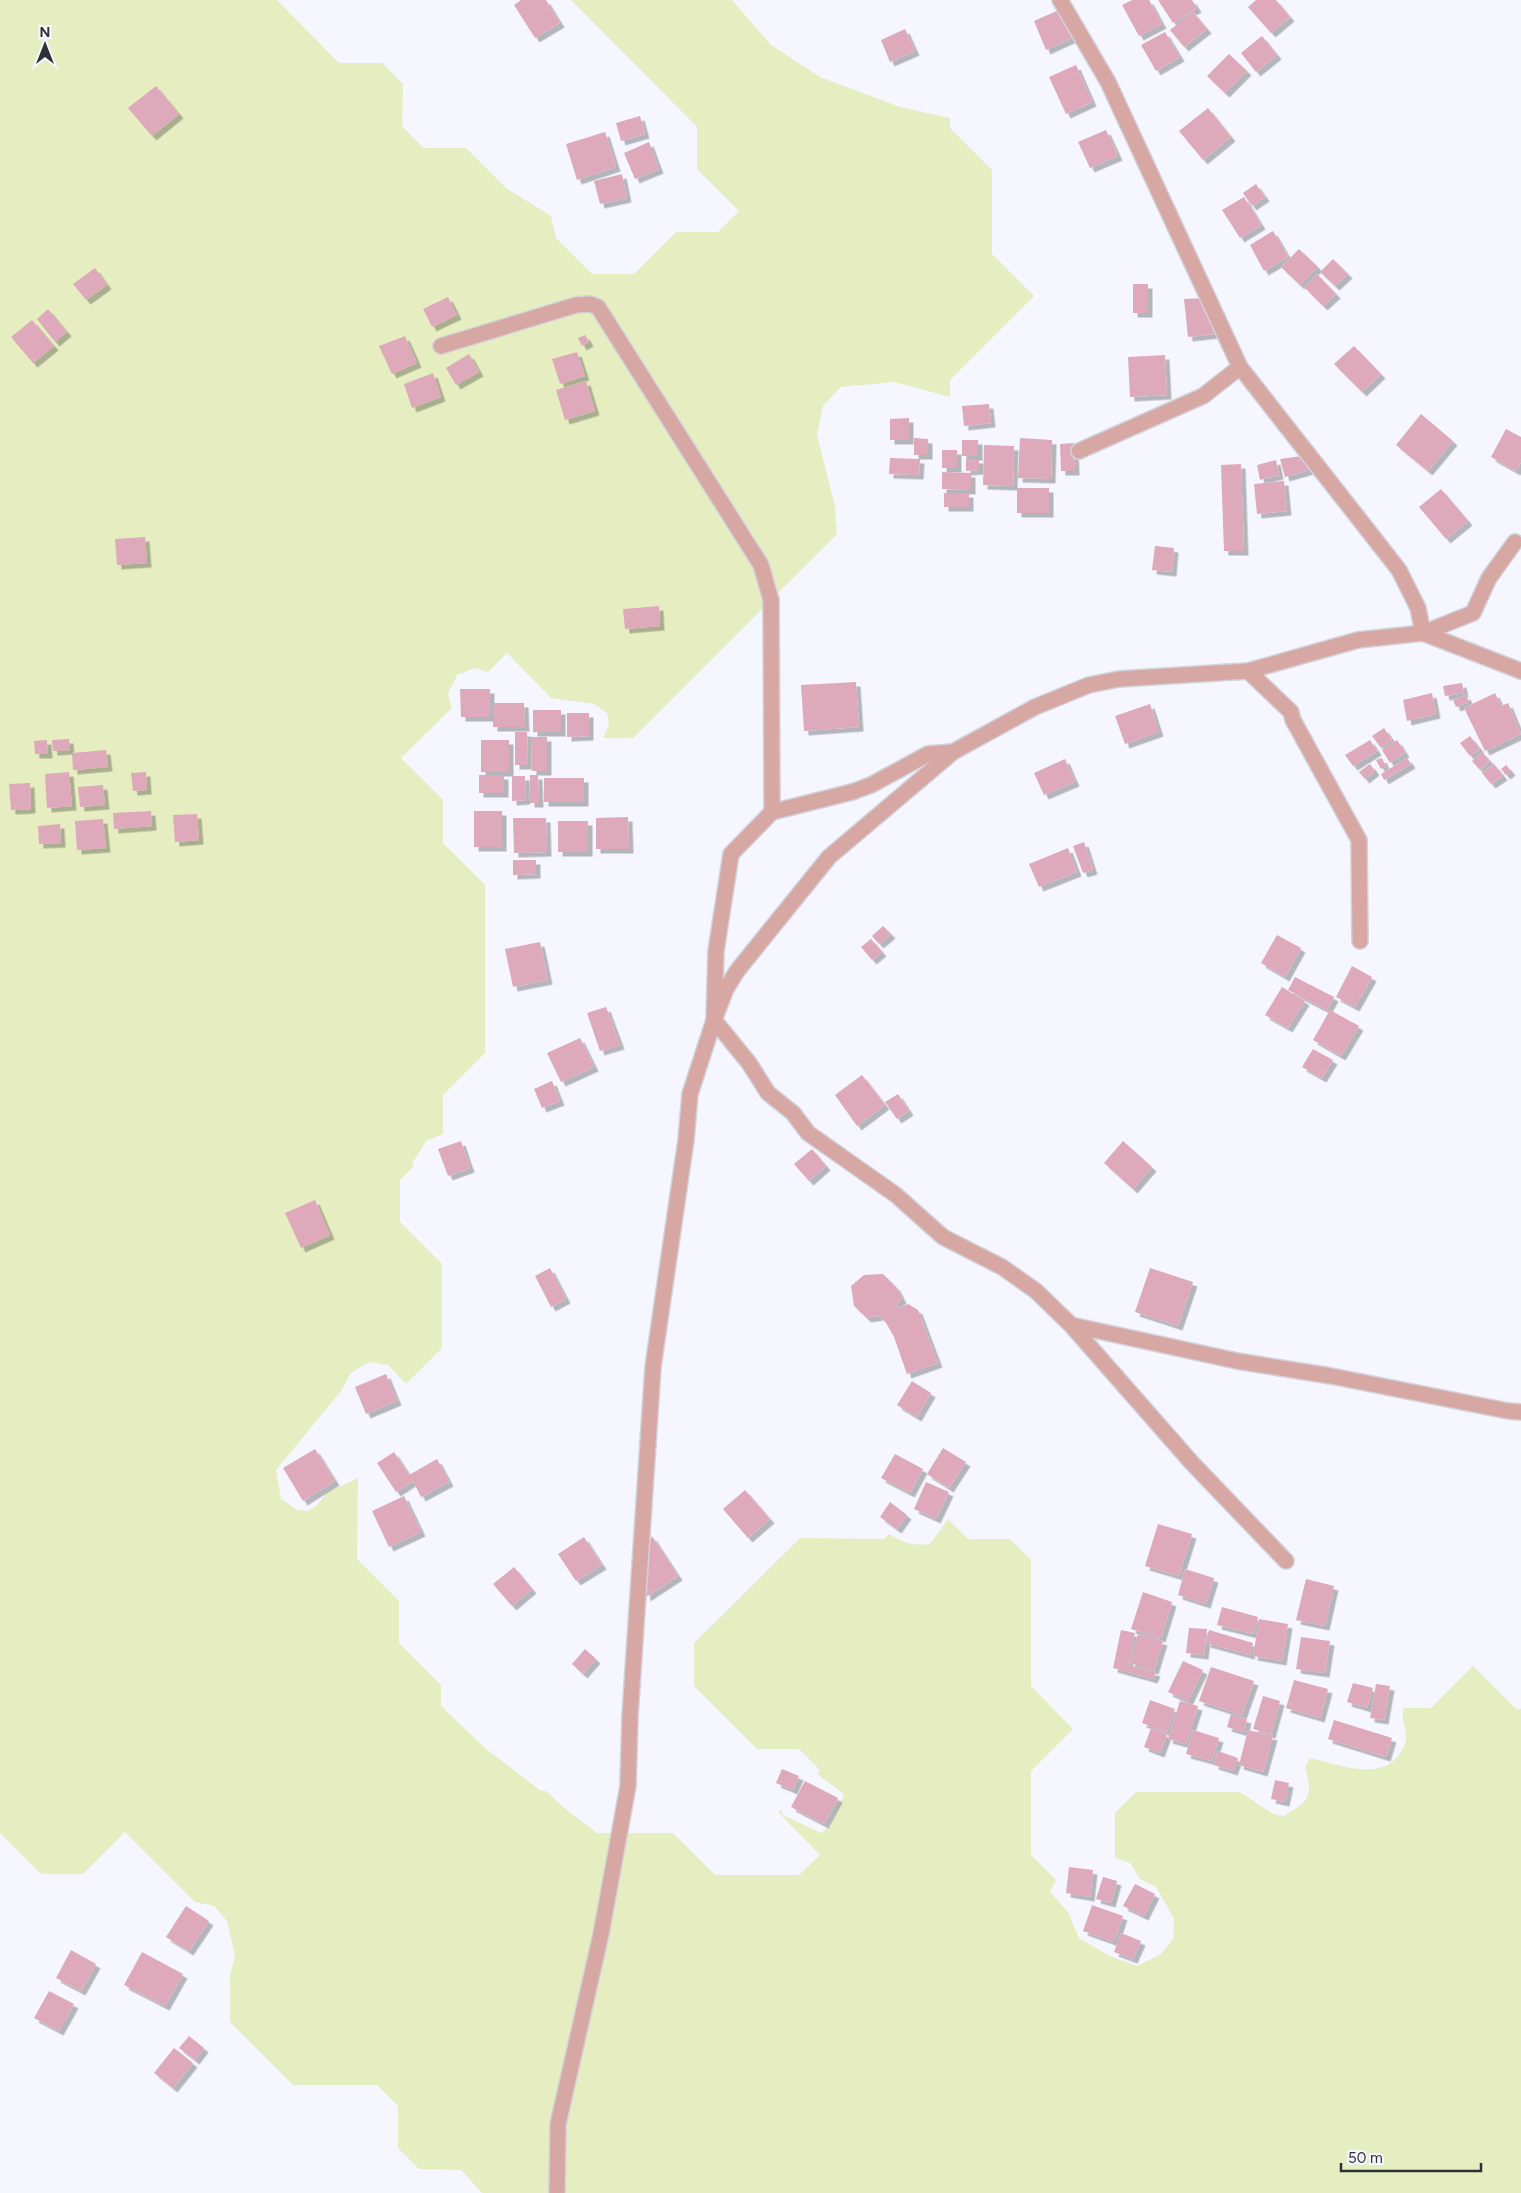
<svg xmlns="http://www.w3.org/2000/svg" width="1521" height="2193" viewBox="0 0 1521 2193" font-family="Figtree,sans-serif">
	<defs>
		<filter id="shadow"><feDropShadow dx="4.5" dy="4.5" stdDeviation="0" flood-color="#0004"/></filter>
	</defs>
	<rect width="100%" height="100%" fill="#f5f6ff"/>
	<path fill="#e6eec1" d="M0,0H277L339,63H382L403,84L402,126L423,148H466L506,188L551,216L556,238L592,274H634L676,232H718L739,211L697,169V127L571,0H732L771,45L820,77L900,107L950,118V128L992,170V254L1034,296L950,380V397L895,382L841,387L823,406L817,435L835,507L837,534L633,738H603L609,724L607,713L594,704L551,698L507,653L488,672L475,668L457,675L448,694L452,708L401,758L443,800V843L485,885V1053L443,1095V1134L426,1141L412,1164L413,1167L400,1180V1222L442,1264V1348L406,1384L388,1365L369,1362L351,1373L341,1391L276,1470L281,1499L297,1510L308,1511L316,1506L328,1492L358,1478L357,1559L399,1601V1643L441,1685V1706L486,1749L541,1791H546L563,1807L597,1833H673L715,1875H799L820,1855L778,1812L781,1810L783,1815L821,1833L830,1826L844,1794L817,1774L820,1770L799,1749H757L694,1686V1643L800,1538L884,1539L889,1534C903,1543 914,1546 930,1544L948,1519L968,1539H1010L1031,1560V1686L1073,1729L1031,1771V1855L1056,1880L1050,1892L1068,1912L1079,1938L1110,1956L1137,1966L1161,1954L1173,1939L1174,1919L1156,1887L1140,1879L1130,1863L1115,1858V1813L1136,1792H1240L1273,1814L1284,1816C1310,1801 1313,1796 1305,1767L1310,1758C1341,1765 1387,1785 1404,1746C1410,1733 1399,1721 1404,1708H1431L1473,1666L1516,1709H1521V2193H482L461,2170L419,2169L398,2148V2106L377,2085H293L230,2022V1975L235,1956L227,1921L214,1906L195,1902L125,1832L83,1874H41L0,1833Z"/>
	<g fill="#dea9ba" filter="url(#shadow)">
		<path d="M521,0H546L560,23L535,38L514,5Z"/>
		<path d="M1132,0H1149L1162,24L1139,36L1122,5Z"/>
		<path d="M1158,0H1192L1197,8L1173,23Z"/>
		<path d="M1256,0H1276L1290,17L1271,33L1248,7Z"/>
		<path d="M1059,10L1072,38L1046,50L1034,21Z"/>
		<path d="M1193,12L1207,29L1184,47L1170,30Z"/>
		<path d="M905,29L915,51L890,62L881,40Z"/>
		<path d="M1165,32L1180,57L1156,71L1141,45Z"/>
		<path d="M1262,36L1277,55L1256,72L1241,53Z"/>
		<path d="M1229,54L1247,71L1225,93L1207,76Z"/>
		<path d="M1076,65L1092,102L1066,114L1049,77Z"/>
		<path d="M156,86L179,114L152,136L128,108Z"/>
		<path d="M1208,108L1231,137L1203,160L1179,131Z"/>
		<path d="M640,116L645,134L621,141L616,123Z"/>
		<path d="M1106,130L1118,156L1090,168L1078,142Z"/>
		<path d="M605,132L616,167L577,180L566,144Z"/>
		<path d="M649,142L659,169L635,179L624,153Z"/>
		<path d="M622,174L627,198L600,204L594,181Z"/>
		<path d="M1256,184L1265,197L1252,206L1243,193Z"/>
		<path d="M1244,197L1261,225L1240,238L1222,210Z"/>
		<path d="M1273,231L1288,257L1264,271L1250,245Z"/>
		<path d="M1299,249L1318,267L1300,285L1281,267Z"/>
		<path d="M1333,259L1348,274L1335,286L1320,272Z"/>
		<path d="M95,268L107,285L86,300L73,284Z"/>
		<path d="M1317,274L1336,294L1323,306L1304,287Z"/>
		<rect x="1133" y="284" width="15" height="29"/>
		<path d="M448,297L457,315L432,327L423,309Z"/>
		<path d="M1206,298L1215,334L1188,337L1184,299Z"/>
		<path d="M48,309L67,332L55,342L37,319Z"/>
		<path d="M32,320L54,346L33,363L11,337Z"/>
		<path d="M585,335L589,342L582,346L578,338Z"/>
		<path d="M405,336L417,363L392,374L379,346Z"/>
		<path d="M1354,346L1381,374L1362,392L1334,364Z"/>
		<path d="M577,352L585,376L560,384L552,359Z"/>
		<path d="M469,354L479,372L456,385L446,368Z"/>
		<path d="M1165,355L1167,395L1130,397L1128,357Z"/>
		<path d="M433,373L441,397L412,408L404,384Z"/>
		<path d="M586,381L595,411L565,420L556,390Z"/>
		<path d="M989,404L991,423L964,426L962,406Z"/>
		<path d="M1421,414L1453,441L1428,471L1396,445Z"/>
		<path d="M909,418V440H890V419Z"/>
		<path d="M1506,429L1521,437V462L1516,471L1491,457Z"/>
		<path d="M914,438L928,439V455H914Z"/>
		<path d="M1020,438L1052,440L1051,479L1018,478Z"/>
		<rect x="962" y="440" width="16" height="16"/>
		<path d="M1074,443L1075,471H1061L1060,444Z"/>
		<path d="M984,445L1014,446L1013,486L983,485Z"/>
		<rect x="942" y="450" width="15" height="18"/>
		<path d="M1302,456L1313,469L1285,477L1280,459Z"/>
		<path d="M890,458L920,459L919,475L889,474Z"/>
		<path d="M966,459H979V470L966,471Z"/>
		<path d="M1276,460L1279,475L1260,480L1257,465Z"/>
		<path d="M1241,464L1244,551H1224L1221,465Z"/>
		<path d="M942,472L971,473V490L942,489Z"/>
		<path d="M1284,481L1287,511L1257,514L1254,484Z"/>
		<rect x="1017" y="488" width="32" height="25"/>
		<path d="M1441,489L1468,521L1446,539L1419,507Z"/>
		<rect x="944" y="493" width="25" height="14"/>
		<path d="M145,537L147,563L117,565L115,539Z"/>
		<path d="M1155,546L1174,548L1172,572L1152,570Z"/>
		<path d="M659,606L660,626L625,629L623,609Z"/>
		<path d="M856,682L859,727L804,731L801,685Z"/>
		<path d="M1462,683L1464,693L1445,696L1443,686Z"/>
		<path d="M460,689H490V717H461Z"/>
		<path d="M1432,693L1436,714L1407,721L1403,700Z"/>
		<path d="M1495,693L1501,706L1508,703L1521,734L1485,751L1464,708Z"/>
		<path d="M1466,695L1469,702L1456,707L1453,700Z"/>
		<path d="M493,703H524L525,727H493Z"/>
		<path d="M1150,704L1159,732L1125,744L1115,716Z"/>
		<rect x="533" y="710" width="28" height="22"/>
		<path d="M567,713H589V736L567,737Z"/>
		<path d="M1384,728L1392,740L1381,748L1372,736Z"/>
		<path d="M515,732H527L528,765H515Z"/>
		<path d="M1470,736L1480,749L1470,756L1460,743Z"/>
		<path d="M531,737H547V771H532Z"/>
		<path d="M69,739L70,750L53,751L52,740Z"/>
		<path d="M47,740L48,754H35L34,741Z"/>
		<rect x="481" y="740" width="28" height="32"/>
		<path d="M1370,740L1377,751L1353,766L1345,755Z"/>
		<path d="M1397,740L1405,753L1390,763L1382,750Z"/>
		<path d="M106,750L108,767L73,770L72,753Z"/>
		<path d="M1482,752L1490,761L1480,770L1472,761Z"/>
		<path d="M1382,758L1386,767L1381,769L1376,760Z"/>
		<path d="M1407,758L1411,764L1384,780L1381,774Z"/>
		<path d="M1065,759L1075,782L1044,795L1034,773Z"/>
		<path d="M1370,764L1375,771L1365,779L1359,772Z"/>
		<path d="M1494,764L1503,776L1491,784L1482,773Z"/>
		<path d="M1506,765L1511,771L1506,775L1501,769Z"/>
		<path d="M69,772L72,806L47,808L45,774Z"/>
		<path d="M146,772L147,790L133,791L131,773Z"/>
		<rect x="479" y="775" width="25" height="18"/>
		<path d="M530,775H538L539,803H530Z"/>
		<path d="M512,776H525L526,800L512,801Z"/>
		<rect x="544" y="778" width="40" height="24"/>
		<path d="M30,783L31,809L11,810L9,784Z"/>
		<path d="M103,785L105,805L80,807L78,787Z"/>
		<path d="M151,811L152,826L114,829L113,813Z"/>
		<rect x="474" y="811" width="28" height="36"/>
		<path d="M197,814L199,840L175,842L173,815Z"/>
		<path d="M628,817L629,849H596V818Z"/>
		<path d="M513,818H546L547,852L514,853Z"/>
		<path d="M103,819L106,848L77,850L75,821Z"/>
		<rect x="558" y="821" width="30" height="31"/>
		<path d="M60,824L61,843L39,844L38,826Z"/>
		<path d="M1084,842L1093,870L1083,873L1073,846Z"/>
		<path d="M1068,848L1077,872L1039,887L1029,864Z"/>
		<path d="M513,860H536V874L513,875Z"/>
		<path d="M883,926L891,934L879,944L872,936Z"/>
		<path d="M1277,935L1301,948L1285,977L1261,963Z"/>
		<path d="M871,939L882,952L872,960L861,947Z"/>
		<path d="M540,942L548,980L513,987L505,949Z"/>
		<path d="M1352,966L1372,977L1355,1007L1336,997Z"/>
		<path d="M1295,977L1334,997L1327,1010L1288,990Z"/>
		<path d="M1282,987L1305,1001L1288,1028L1265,1015Z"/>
		<path d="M606,1007L620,1045L600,1051L587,1013Z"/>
		<path d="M1330,1010L1359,1026L1341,1056L1313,1040Z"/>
		<path d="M580,1038L594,1067L561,1082L547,1053Z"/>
		<path d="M1313,1049L1333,1060L1322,1078L1302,1067Z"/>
		<path d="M862,1075L885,1105L857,1126L835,1095Z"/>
		<path d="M552,1081L560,1101L542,1108L534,1089Z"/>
		<path d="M898,1094L909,1111L897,1119L885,1102Z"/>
		<path d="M461,1141L470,1168L448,1176L438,1149Z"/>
		<path d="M1123,1141L1152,1167L1133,1189L1104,1163Z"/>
		<path d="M812,1149L826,1166L809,1181L794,1164Z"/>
		<path d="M315,1200L330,1235L301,1248L285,1213Z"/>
		<path d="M550,1268L566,1299L551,1307L535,1276Z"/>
		<path d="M1150,1268L1193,1282L1178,1326L1135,1312Z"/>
		<path d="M883,1274L896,1287L902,1299L896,1305L900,1308L908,1304L918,1310L938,1363L907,1374L894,1337L885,1321L879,1316L867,1318L854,1306L851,1286L864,1275Z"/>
		<path d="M386,1374L397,1401L366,1414L355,1387Z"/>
		<path d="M912,1381L931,1393L917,1417L897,1405Z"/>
		<path d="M943,1448L966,1462L949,1488L927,1474Z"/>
		<path d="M315,1449L335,1481L303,1501L283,1468Z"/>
		<path d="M394,1452L409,1475L437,1459L449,1482L421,1497L413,1481L396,1492L377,1463Z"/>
		<path d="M895,1454L923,1469L910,1493L881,1478Z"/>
		<path d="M926,1482L949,1492L936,1519L914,1509Z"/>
		<path d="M745,1490L770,1519L748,1538L723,1509Z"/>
		<path d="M404,1496L421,1532L389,1547L372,1511Z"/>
		<path d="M890,1502L907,1515L897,1529L880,1517Z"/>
		<path d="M1158,1524L1192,1534L1179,1576L1145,1566Z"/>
		<path d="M652,1536L678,1576L646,1597L642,1561Z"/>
		<path d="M584,1537L602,1565L576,1581L558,1554Z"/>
		<path d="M514,1567L532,1589L512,1606L493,1584Z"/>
		<path d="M1185,1569L1214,1578L1206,1604L1178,1595Z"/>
		<path d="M1306,1579L1334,1586L1325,1626L1296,1620Z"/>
		<path d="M1143,1592L1172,1602L1161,1638L1131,1629Z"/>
		<path d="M1222,1607L1258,1617L1253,1634L1217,1625Z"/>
		<path d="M1259,1619L1288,1624L1282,1661L1253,1656Z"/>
		<path d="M1189,1628L1207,1629L1204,1655L1186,1653Z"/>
		<path d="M1121,1630L1135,1633L1128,1665L1156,1672L1153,1679L1113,1668Z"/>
		<path d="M1209,1630L1253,1643L1250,1655L1206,1643Z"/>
		<path d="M1138,1634L1163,1641L1154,1670L1130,1663Z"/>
		<path d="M1301,1637L1330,1641L1325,1673L1296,1669Z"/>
		<path d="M585,1649L596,1659L583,1674L572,1664Z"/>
		<path d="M1183,1661L1203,1670L1188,1701L1168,1692Z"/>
		<path d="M1211,1667L1254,1681L1242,1715L1199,1701Z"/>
		<path d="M1294,1680L1328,1689L1320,1718L1286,1708Z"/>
		<path d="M1353,1683L1373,1688L1367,1708L1347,1702Z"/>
		<path d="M1376,1684L1390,1686L1384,1720L1370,1718Z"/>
		<path d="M1263,1696L1280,1701L1271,1734L1253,1729Z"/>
		<path d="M1150,1700L1175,1709L1167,1732L1142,1723Z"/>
		<path d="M1180,1701L1198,1706L1186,1744L1168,1739Z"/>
		<path d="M1231,1714L1247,1719L1244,1732L1227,1727Z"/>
		<path d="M1334,1720L1392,1738L1386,1757L1328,1739Z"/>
		<path d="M1151,1728L1167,1734L1160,1753L1144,1747Z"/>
		<path d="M1193,1730L1219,1738L1212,1761L1186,1754Z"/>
		<path d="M1248,1730L1273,1736L1263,1772L1239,1765Z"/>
		<path d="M1218,1751L1238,1758L1233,1771L1214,1765Z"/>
		<path d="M782,1769L799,1776L793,1790L776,1783Z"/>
		<path d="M1275,1780L1289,1783L1285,1802L1271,1799Z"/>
		<path d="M805,1781L838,1798L824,1824L791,1807Z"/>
		<path d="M1069,1867L1093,1870L1090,1897L1066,1893Z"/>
		<path d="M1103,1877L1117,1881L1111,1903L1096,1899Z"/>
		<path d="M1135,1884L1155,1894L1144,1916L1123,1906Z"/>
		<path d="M1092,1905L1123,1916L1114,1942L1083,1931Z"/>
		<path d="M186,1906L209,1921L189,1951L166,1937Z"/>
		<path d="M1121,1933L1141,1941L1133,1959L1114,1952Z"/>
		<path d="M71,1950L96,1964L81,1991L56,1978Z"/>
		<path d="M142,1952L183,1974L165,2006L124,1985Z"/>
		<path d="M49,1991L74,2004L59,2031L34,2018Z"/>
		<path d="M189,2036L204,2048L195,2060L179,2048Z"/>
		<path d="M174,2048L193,2063L173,2088L154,2073Z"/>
	</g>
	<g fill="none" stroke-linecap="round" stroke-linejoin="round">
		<defs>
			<g id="minor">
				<path d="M1060,0L1108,82L1240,367L1399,570L1418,608L1423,633"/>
				<path d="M441,346L576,305L590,304L598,307L761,565L771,600L772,812"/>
				<path d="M1079,451L1203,396L1240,367"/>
				<path d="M1423,633L1521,671"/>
				<path d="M1248,671L1291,712L1293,720L1359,840L1360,941"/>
				<path d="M953,752L928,754L871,785L852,792L772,812L731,854L716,951L714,1020L749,1063L768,1093L793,1113L808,1133L896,1195L943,1237L1002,1267L1036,1291L1071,1325L1192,1463L1286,1561"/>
				<path d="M1071,1325L1237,1361L1331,1376L1508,1411L1521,1412"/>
				<path d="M557,2193L558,2124L601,1934L628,1786L630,1716L653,1367L686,1140L690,1094L714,1020L726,989L737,971L829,857L953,752L1035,707L1089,685L1119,679L1248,671L1358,640L1423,633L1473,613L1489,578L1515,542"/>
			</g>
		</defs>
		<use href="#minor" stroke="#d1d2da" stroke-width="18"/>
		<use href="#minor" stroke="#d7a8a3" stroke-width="15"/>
	</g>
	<g transform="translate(45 45)" stroke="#f5f6ff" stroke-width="4" paint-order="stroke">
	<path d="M0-4L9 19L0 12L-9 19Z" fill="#2f3033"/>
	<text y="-8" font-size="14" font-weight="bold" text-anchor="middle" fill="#2f3033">N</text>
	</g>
	<path d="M1341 2163v8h140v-8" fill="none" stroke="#2f3033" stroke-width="2.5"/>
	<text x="1348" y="2163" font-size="15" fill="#2f3033" stroke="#f5f6ff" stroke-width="4" paint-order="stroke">50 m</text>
</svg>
